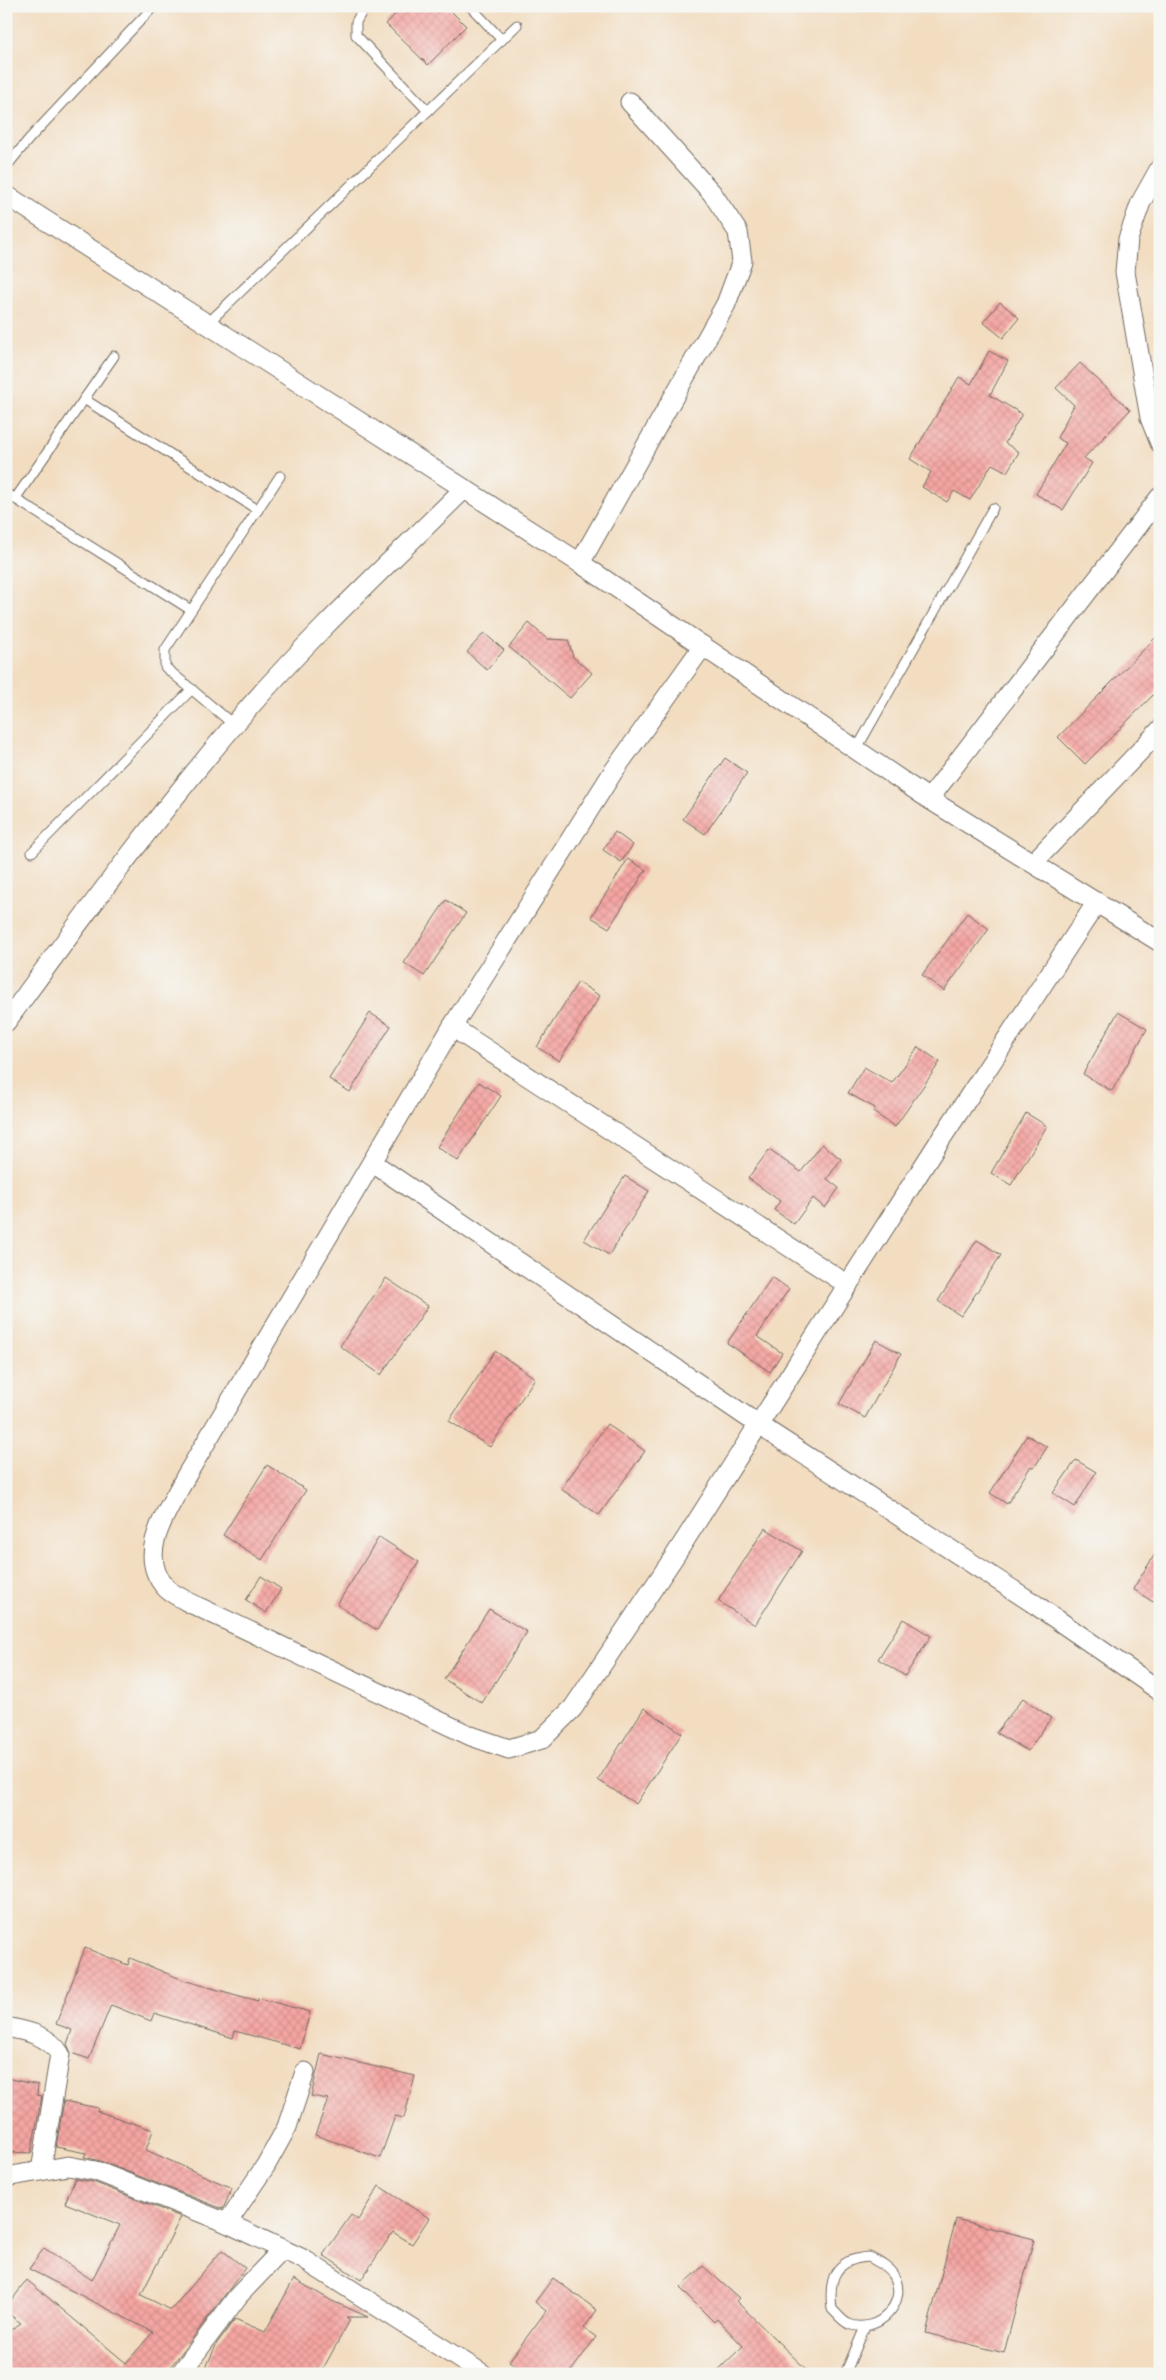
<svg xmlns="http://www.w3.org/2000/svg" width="1166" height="2380" viewBox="0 0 1166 2380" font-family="'IM FELL English',serif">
	<defs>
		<pattern id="building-cross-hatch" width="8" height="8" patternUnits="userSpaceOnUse" patternTransform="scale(1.25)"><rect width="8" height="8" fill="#f5a6a3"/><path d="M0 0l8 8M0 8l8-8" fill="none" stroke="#d28f8c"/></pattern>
	</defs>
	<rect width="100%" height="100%" fill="#f6f6f2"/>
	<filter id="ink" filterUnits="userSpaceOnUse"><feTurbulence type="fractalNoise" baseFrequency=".02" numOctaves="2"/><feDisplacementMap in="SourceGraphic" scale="10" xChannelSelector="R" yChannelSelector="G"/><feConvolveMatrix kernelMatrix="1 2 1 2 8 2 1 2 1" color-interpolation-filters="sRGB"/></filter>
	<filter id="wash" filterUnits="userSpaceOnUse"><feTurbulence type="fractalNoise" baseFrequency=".0096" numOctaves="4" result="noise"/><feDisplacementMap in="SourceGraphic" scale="20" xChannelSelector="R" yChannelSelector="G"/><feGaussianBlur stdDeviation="1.12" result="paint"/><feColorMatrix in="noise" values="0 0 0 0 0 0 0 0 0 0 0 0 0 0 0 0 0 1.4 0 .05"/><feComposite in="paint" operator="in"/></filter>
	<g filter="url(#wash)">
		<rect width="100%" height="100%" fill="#f2ddc1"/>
		<g id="blocks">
			<g fill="url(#building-cross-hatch)">
				<path d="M403,6H446L466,26L428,65L386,24Z"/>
				<path d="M1000,302L1019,318L1003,338L983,322Z"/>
				<path d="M989,351L1008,361L990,395L1022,414L1005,443L1019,452L1007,472L992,464L970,500L954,491L947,502L922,487L931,472L910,459L959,377L971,384Z"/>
				<path d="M1080,363L1130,410L1084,458L1092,463L1063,510L1036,494L1066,443L1057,438L1074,405L1056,388Z"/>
				<path d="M529,623L547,639L568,640L573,657L592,673L570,698L509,647Z"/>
				<path d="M484,633L504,650L487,670L467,652Z"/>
				<path d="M1160,633V688L1085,764L1058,737Z"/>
				<path d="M725,758L747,773L705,834L683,819Z"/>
				<path d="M615,832L633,845L621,862L603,850Z"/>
				<path d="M628,859L646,870L609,928L591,917Z"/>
				<path d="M446,900L466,913L424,976L404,963Z"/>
				<path d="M967,913L989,929L944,991L922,975Z"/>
				<path d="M578,982L600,996L559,1061L537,1047Z"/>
				<path d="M1118,1012L1147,1029L1112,1091L1083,1074Z"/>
				<path d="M370,1013L391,1026L350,1092L329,1079Z"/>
				<path d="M918,1047L940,1062L895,1127L873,1112L875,1108L848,1093L864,1067L892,1083Z"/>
				<path d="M479,1082L501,1096L458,1161L437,1147Z"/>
				<path d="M1026,1113L1047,1126L1011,1185L991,1173Z"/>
				<path d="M822,1144L841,1159L827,1179L839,1188L825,1208L813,1198L794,1224L774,1210L780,1201L748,1178L769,1150L801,1172Z"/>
				<path d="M625,1176L649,1191L609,1255L584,1240Z"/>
				<path d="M977,1240L1001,1255L961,1316L938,1301Z"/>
				<path d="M772,1277L789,1289L757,1336L782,1353L770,1372L727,1343Z"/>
				<path d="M386,1278L428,1306L381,1375L340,1346Z"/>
				<path d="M876,1340L901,1354L865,1418L839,1404Z"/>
				<path d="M495,1351L535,1378L490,1447L449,1421Z"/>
				<path d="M607,1424L645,1451L599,1515L561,1489Z"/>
				<path d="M1027,1435L1047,1447L1034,1468L1031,1466L1007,1504L990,1493Z"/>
				<path d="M1076,1460L1096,1472L1075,1507L1053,1493Z"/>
				<path d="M267,1465L306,1490L262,1560L223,1535Z"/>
				<path d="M765,1528L802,1551L755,1625L718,1601Z"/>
				<path d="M379,1537L419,1562L377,1630L337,1605Z"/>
				<path d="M1160,1546V1591L1153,1602L1133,1589Z"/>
				<path d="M261,1576L281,1589L266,1613L246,1600Z"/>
				<path d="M489,1609L527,1632L482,1703L444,1679Z"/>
				<path d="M903,1619L931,1636L905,1676L878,1659Z"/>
				<path d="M1023,1698L1051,1718L1028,1751L996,1733Z"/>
				<path d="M644,1708L682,1733L636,1804L598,1780Z"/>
				<path d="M85,1948L128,1965L130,1958L183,1980L258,2001V1998L310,2012L300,2049L235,2031L233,2038L154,2013L151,2021L111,2005L89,2059L71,2053L67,2044L72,2030L56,2024Z"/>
				<path d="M321,2054L415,2076L404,2118L395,2116L380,2158L315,2135L328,2099L311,2096Z"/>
				<path d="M6,2078L38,2085L37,2095L42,2096L31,2153L6,2152Z"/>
				<path d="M64,2101L98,2108L97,2111L153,2130L146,2150L232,2188L223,2209L100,2161L84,2157L86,2153L56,2147Z"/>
				<path d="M75,2179L93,2182L181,2217L141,2295L171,2310L222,2250L245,2268L179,2356L164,2374H6V2333L21,2323L6,2312V2308L27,2280L126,2363L153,2332L29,2269L44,2248L92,2280L120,2225L65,2203Z"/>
				<path d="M379,2186L429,2218L412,2244L393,2232L361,2280L323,2255L351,2215L358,2220Z"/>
				<path d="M956,2219L1034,2239L1004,2353L926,2333Z"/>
				<path d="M703,2266L739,2298L736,2301L811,2374H714L743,2346L717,2319L714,2322L680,2288Z"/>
				<path d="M553,2278L597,2310L584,2328L596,2337L569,2374H526L509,2361L546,2311L535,2302Z"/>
				<path d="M294,2279L332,2301L368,2317H346L350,2320L320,2374H203L217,2343L235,2319L265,2332Z"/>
			</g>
		</g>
	</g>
	<g filter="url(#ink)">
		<use href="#blocks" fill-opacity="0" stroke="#716960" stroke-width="1"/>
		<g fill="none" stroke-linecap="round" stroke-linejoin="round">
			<defs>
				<g id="lane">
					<path d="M365,6L356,22V35L428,111"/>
					<path d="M470,6L502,40"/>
					<path d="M6,167L29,139L154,6"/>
					<path d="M207,324L517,25"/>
					<path d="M84,399L258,510"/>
					<path d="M6,493L191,610"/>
					<path d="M15,499L114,356"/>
					<path d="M234,725L165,667V650L280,476"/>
					<path d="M856,750L993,508"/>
					<path d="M32,852L192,689"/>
					<path d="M869,2257C878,2262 889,2267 894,2276C909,2303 877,2335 849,2324C843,2322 837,2314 832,2309C828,2278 835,2259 869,2257Z"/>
					<path d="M845,2374L865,2327"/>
				</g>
				<g id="street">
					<path d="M1160,168L1141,202L1128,239L1125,272L1150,418L1160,443"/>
					<path d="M6,195L580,563L929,799L1160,942"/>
					<path d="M580,563L726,304L742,261L738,232L712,193L630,102"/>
					<path d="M703,646L613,772L452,1027L186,1476C169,1510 135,1552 165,1587C170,1593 180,1597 188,1602L471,1736L509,1749L542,1739L573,1708L676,1554L937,1145L1097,902"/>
					<path d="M929,799L1160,497"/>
					<path d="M1033,863L1160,730"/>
					<path d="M6,1022C80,921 153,820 234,725C305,641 386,566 464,489"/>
					<path d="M452,1027L848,1285"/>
					<path d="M373,1163L759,1425L1036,1605L1160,1691"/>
					<path d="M6,2027C27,2031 48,2035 60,2054L41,2171"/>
					<path d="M6,2177L68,2166L96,2171L227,2223L303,2259L483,2374"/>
					<path d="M227,2223L266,2165L287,2127L305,2072"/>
					<path d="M180,2374L238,2296L283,2249"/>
				</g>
			</defs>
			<use href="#lane" stroke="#716960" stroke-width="11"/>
			<use href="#street" stroke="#716960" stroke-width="21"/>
			<use href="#lane" stroke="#fff" stroke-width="9"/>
			<use href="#street" stroke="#fff" stroke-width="19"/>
		</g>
	</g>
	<rect width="1166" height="2380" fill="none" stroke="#f6f6f2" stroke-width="25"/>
</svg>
